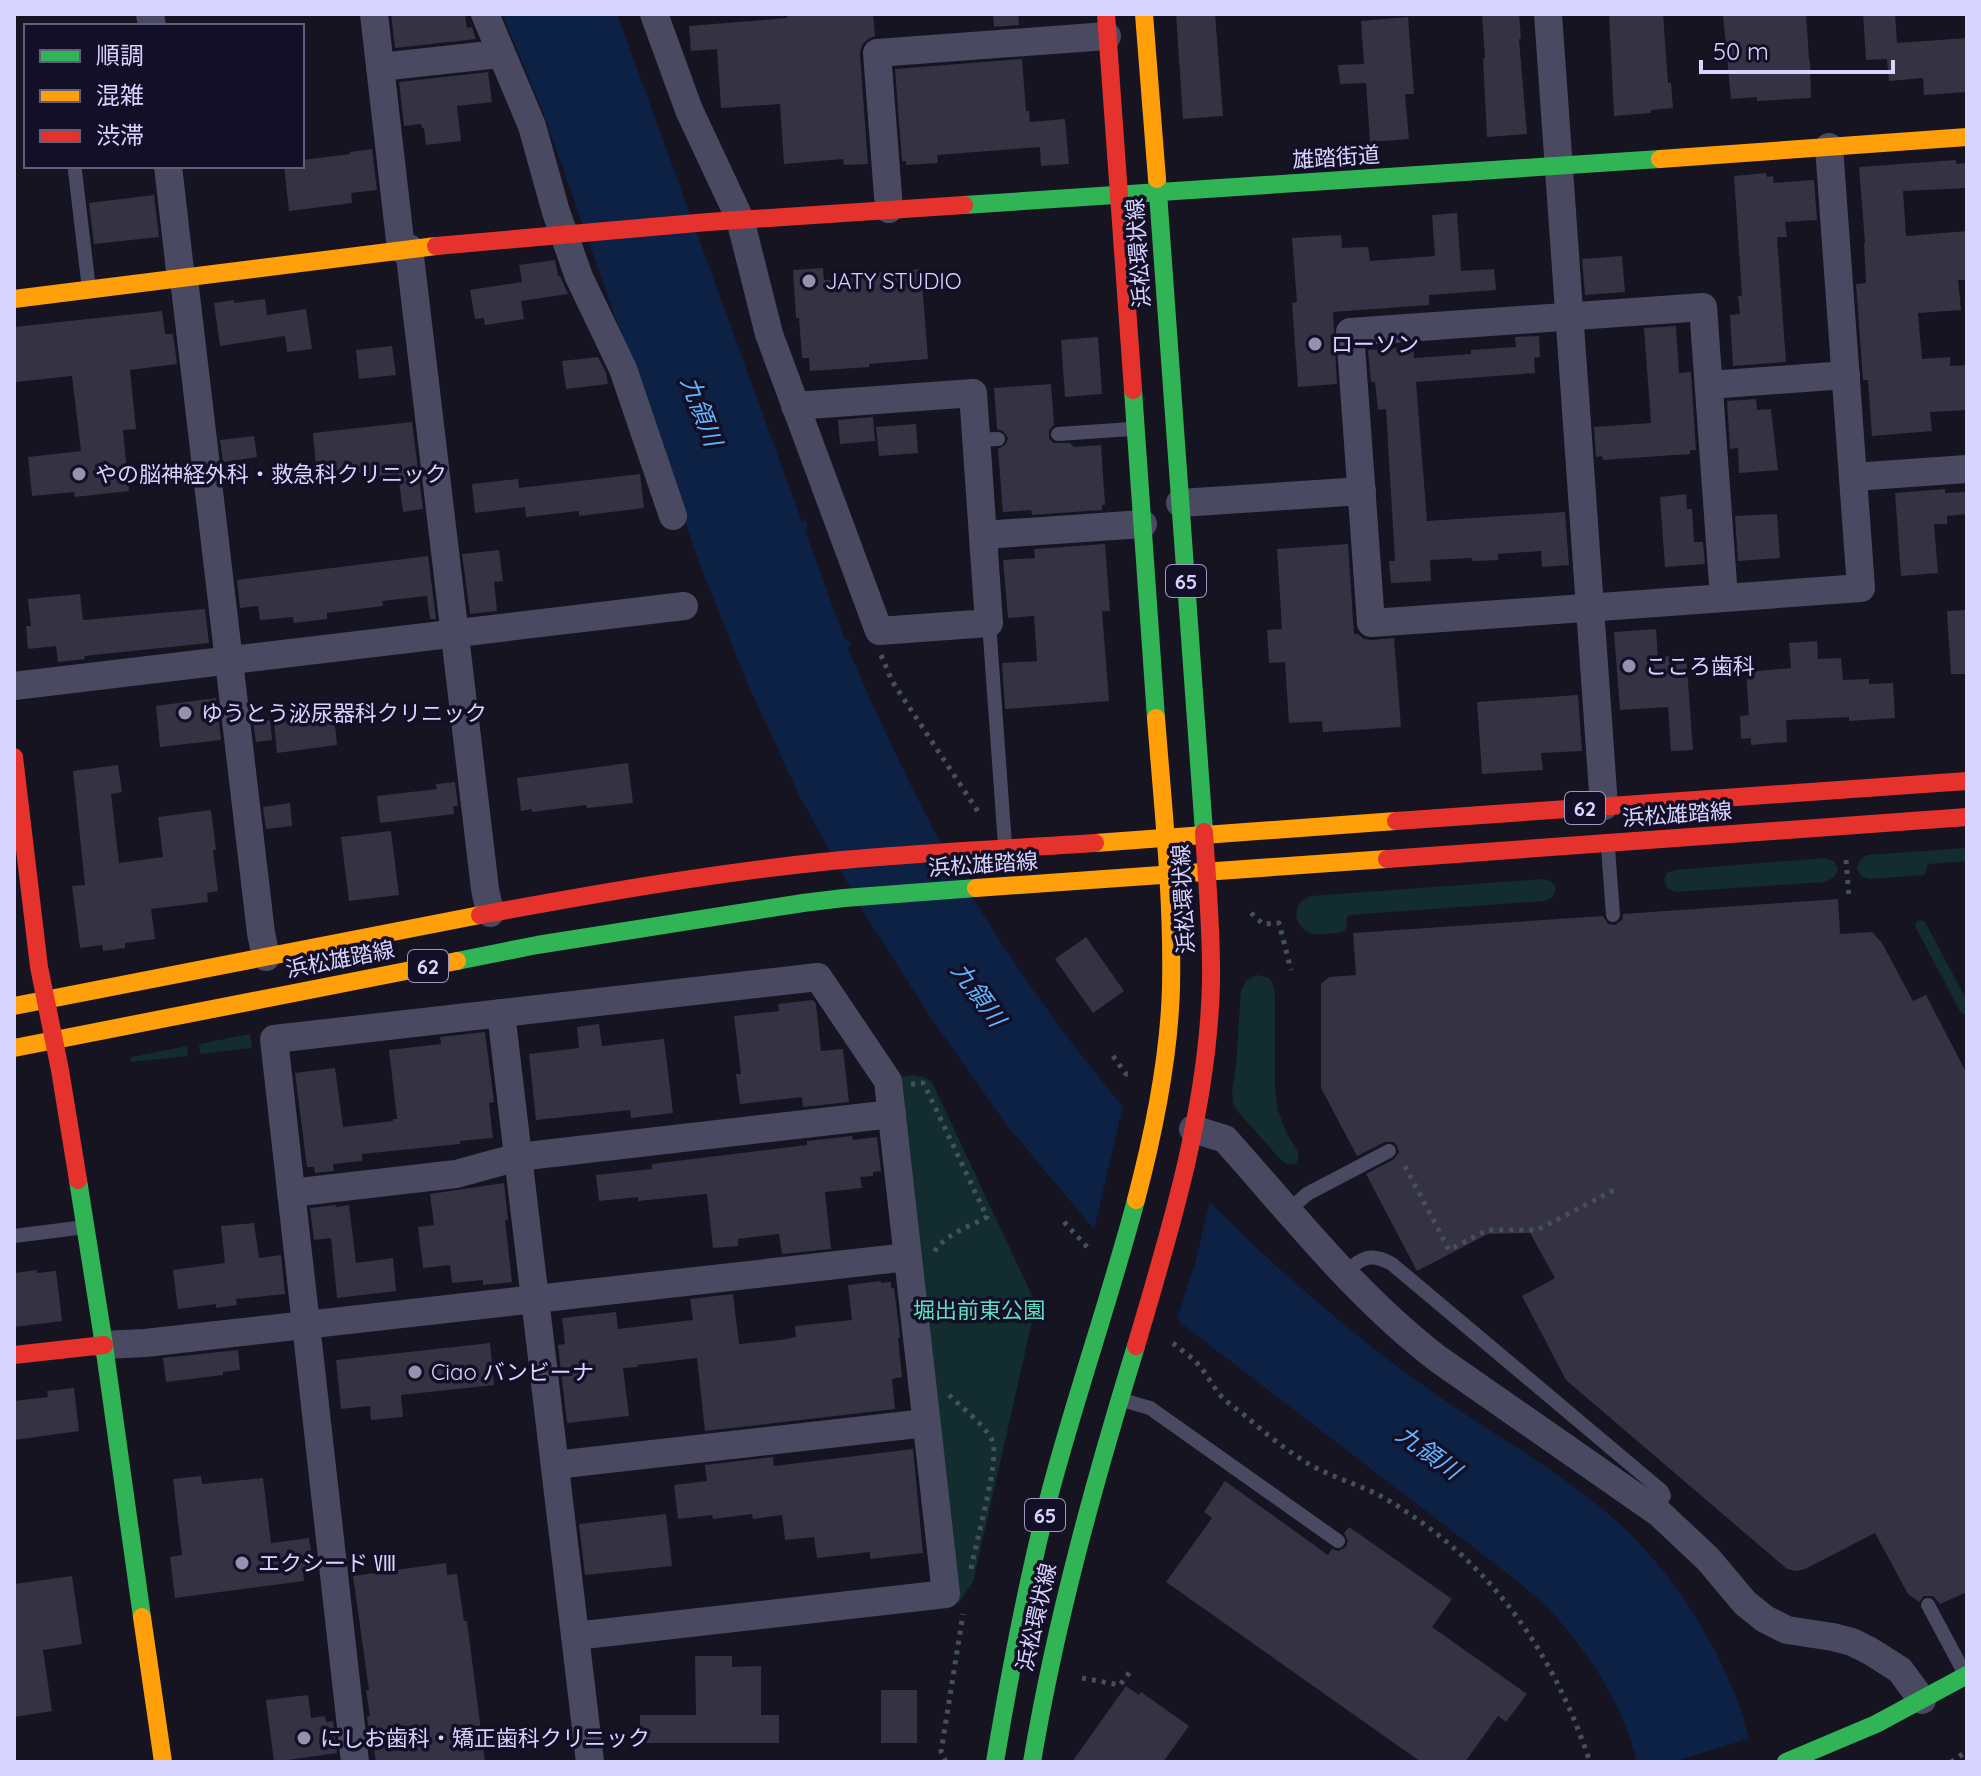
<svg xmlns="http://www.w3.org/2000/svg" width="1981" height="1776" viewBox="0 0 1981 1776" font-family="Quicksand,'Noto Sans JP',sans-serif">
	<rect width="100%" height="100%" fill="#161421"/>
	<g fill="#132c2d">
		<path d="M1967,848V861L1929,864L1927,865L1926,873L1923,875L1869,879L1861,876L1857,868L1860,860L1867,855Z"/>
		<path d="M1824,858L1834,861L1838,869L1834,877L1826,882L1676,892L1668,889L1664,880L1667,873L1675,870Z"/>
		<path d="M1542,879L1551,881L1556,888L1553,897L1545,901L1350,915L1347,917L1346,931L1342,932C1334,933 1323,935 1315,934C1300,932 1291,916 1300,903C1302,900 1307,898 1311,896Z"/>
		<path d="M1921,920L1925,922L1967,1001V1015L1961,1013L1916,928L1915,924L1917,921Z"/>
		<path d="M1257,975L1269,978L1273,984L1275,995V1087L1278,1110L1286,1132L1298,1152V1160L1295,1164H1288L1282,1161L1238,1112L1233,1103L1232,1090L1236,1066L1241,990L1247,980Z"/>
		<path d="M250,1034L252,1048L200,1054L199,1044Z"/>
		<path d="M187,1046L188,1056L131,1062V1057Z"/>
		<path d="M912,1075L924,1077L932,1082L1036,1304L973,1582L958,1604L899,1077Z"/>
	</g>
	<path fill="#0d2144" d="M502,14H617L802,522L806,521L808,528L805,530L845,640L849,639L851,645L847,647C879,719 911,791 950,859C1029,997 1129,1126 1244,1236C1301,1290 1367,1346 1431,1391C1485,1429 1544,1462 1595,1503C1660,1554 1711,1629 1739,1705C1746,1724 1750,1743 1756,1762H1637C1625,1710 1592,1657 1557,1618C1545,1604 1530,1592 1516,1580L1182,1324L1093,1228L1009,1128L933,1021L863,911L800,797L745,678L697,557L640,387L542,109Z"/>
	<g fill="#161421">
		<path d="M1124,1101L1163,1147L1211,1197L1195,1263L1176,1323L1093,1234Z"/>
		<path d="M1753,1737L1760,1762H1672L1696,1755Z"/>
	</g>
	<g fill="#343243">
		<path d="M391,14H465L467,28L472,27L476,39L395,48Z"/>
		<path d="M787,14H873L875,36L868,39L862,45L860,54L868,164L844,165L843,159L784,164L780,104L721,108L717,49L691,51L689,26L787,18Z"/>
		<path d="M993,14H1018L1019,25L994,27Z"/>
		<path d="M1176,14H1215L1223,116L1183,119Z"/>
		<path d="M1482,14H1519L1521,39H1519L1527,134L1487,137L1483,58H1485Z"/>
		<path d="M1609,14H1632V16L1663,14L1668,83H1671L1673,108L1651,110V113L1614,116Z"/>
		<path d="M1723,14H1806L1809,60H1810L1811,98L1757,101V97L1731,99Z"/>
		<path d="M1863,14H1895L1897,43L1967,38V92L1924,95L1923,78L1889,81L1887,59L1866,60Z"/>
		<path d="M1408,17L1414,94H1405L1409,139L1370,142L1366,83L1340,84L1338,65L1364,64L1361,21Z"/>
		<path d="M1022,59L1026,111H1029L1030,122L1065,119L1069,164L1041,166L1040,147L937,155L938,163L906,165V161H902L895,69Z"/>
		<path d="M488,72L492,102L457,106L461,141L426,145L424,128H422L421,124L404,126L399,82Z"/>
		<path d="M372,149L377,190L351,193L352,203L289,211L284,166H302V160L350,154V152Z"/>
		<path d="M1956,160V164L1967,163V188L1903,191L1906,236L1967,231V280H1958L1961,310L1918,313L1922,359L1950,357V366L1967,365V410L1930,412L1932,431L1872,436L1868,380H1863L1856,284L1866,283L1864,243H1865L1859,167Z"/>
		<path d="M1766,173L1767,177L1773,176L1774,183L1814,180L1817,220L1785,222L1787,237H1777L1786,362L1733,366L1730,315L1740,314L1738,296H1742L1734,176Z"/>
		<path d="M154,195L159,237L94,244L89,203Z"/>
		<path d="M1457,213L1461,271L1494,269L1496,290L1429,295V305L1333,312L1337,384L1298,387L1292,303L1297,302L1292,238L1341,235L1342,248L1368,247L1370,261L1435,256L1432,215Z"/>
		<path d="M1622,256L1625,292L1585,295L1582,259Z"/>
		<path d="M555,260L558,276H560L568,294L521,301L524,319L485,325L484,318L475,319L470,290L522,282L519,265Z"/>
		<path d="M823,268L824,280L874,277L873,273L921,269L928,359L869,364V367L810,371L809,358H802L799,318H796L793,270Z"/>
		<path d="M265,299L267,315L306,309L312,349L287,352L285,336L220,346L214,303L234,300V303Z"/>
		<path d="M162,311L165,334H173L177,364L130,370L136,429L123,430L129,491L75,497L74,492L32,496L28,457L81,451L72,376L16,382L14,327Z"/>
		<path d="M1676,326L1679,373L1691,372L1696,450H1690V454L1660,456L1603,460L1602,456L1596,457L1594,427L1651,423L1644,328Z"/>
		<path d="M1539,336L1540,357L1534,358L1535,373L1416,382L1427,521L1565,512L1569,565L1542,567L1541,551L1498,554V560L1472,561V558L1430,560L1431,581L1391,583L1389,561H1395L1386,409L1378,410L1375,382H1371L1368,350L1413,347L1414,358L1471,354V350L1516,347L1515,337Z"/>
		<path d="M1098,337L1102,394L1065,397L1061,340Z"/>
		<path d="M392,346L396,375L359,379L356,350Z"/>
		<path d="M598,357L606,373L608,384L566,389L562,361Z"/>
		<path d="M1051,384L1054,425L1049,430V439L1054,443H1070L1074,447L1101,445L1105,505H1102V510L1032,515L1031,510L1003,512L998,449L1006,444L1008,438L1003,431L997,429L994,388Z"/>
		<path d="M1756,399L1757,410L1771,409L1778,470L1739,473L1738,448L1730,449L1727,401Z"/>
		<path d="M873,417L875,441L840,444L838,420Z"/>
		<path d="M412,422L423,509L403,512L398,474L368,477L367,471L317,477L313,433Z"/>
		<path d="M916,424L918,453L879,456L876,427Z"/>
		<path d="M254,436L257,457L223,462L220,440Z"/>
		<path d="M640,474L644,508L579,516V511L526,517L525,507L475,513L472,484L518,479L519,488Z"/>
		<path d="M1945,489V493L1967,492V514L1947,516V524H1934L1938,573L1901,576L1895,493Z"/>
		<path d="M1686,494L1687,509H1692L1694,542H1703L1705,564L1665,567L1660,497Z"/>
		<path d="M1777,514L1780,558L1738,561L1735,516Z"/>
		<path d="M1105,544L1110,611H1102L1109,701L1005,709L1002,663L1037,661L1034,616L1008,618L1003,560L1035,558L1034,549Z"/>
		<path d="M1348,544L1354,634H1358L1364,639L1371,640L1394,638L1401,727L1323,732L1322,721L1289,723L1285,662L1269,663L1267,630L1282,629L1277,549Z"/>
		<path d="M499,550L503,581L494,582L497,611L470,614L462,554Z"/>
		<path d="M428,556L436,619H430L427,596L382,601L383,606L327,613V619L294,623L293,617L260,620L258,606L240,608L237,580Z"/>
		<path d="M80,594L83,620L205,609L209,643L84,656L85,659L58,662L56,646L28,649L26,626H31L28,599Z"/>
		<path d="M1967,610V674H1951L1947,611Z"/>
		<path d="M1656,629L1658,657L1686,655L1693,750L1671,751L1668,707L1620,710L1614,632Z"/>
		<path d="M1817,641L1818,659L1841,658L1843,680L1869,679V684L1893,683L1895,718L1849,721V717L1786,720L1787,742L1751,745V738L1741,739L1740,716L1749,715L1746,672L1791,668L1789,643Z"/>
		<path d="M1578,695L1582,751L1541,753L1543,770L1482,774L1477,702Z"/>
		<path d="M216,698L221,740L160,747L156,706Z"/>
		<path d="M334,715L337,745L277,753L274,722Z"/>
		<path d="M270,720L272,740L256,742L253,722Z"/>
		<path d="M628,763L633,803L587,808L586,805L532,812V809L521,811L517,778Z"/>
		<path d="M118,765L122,792L111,794L119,863L163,857L158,817L211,810L216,850H213L218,891L207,893L208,902L151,909L155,939L125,943V948L103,951L102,945L80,948L72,886L85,885L73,771Z"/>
		<path d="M455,782L458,806H453L454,814L380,823L377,796L437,789L436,784Z"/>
		<path d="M290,803L292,826L266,829L263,807Z"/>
		<path d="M391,831L399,895L349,901L341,837Z"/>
		<path d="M1838,899L1840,934L1872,932L1882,943L1913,1001L1926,995L1967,1074V1592L1940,1604L1933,1596H1924L1919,1602L1908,1594L1875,1533L1805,1569L1796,1571L1787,1569L1566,1380L1522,1296L1555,1278L1530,1233L1488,1234L1417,1271L1366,1174L1394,1159L1399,1152L1397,1146L1394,1142H1385L1357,1156L1321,1088V984L1329,977L1356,975L1353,933L1603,916L1608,924L1615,925L1622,920L1623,914Z"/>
		<path d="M1086,937L1124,991L1093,1013L1055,959Z"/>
		<path d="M813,1000L816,1004L821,1051L843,1049L849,1102L803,1107L802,1097L740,1104L736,1074H741L734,1016L779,1011L778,1004Z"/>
		<path d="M599,1024L602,1046L664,1039L673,1113L631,1118L630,1110L536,1120L529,1054L579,1048L577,1027Z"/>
		<path d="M485,1032L494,1102L489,1103L493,1138L460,1141V1144L362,1154V1161L333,1164L334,1171L315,1173L314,1167H307L295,1073L335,1068L343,1127L393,1121V1119H397L389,1050L441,1044L440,1037Z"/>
		<path d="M852,1136L853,1140L877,1137L881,1171L873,1172V1176L860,1177L862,1188L825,1192L831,1249L782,1254L779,1234L738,1239V1246L713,1248L707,1194L638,1201V1197L599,1201L596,1175L652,1169V1164L807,1145V1141Z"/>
		<path d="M504,1183L508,1220H505L512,1282L483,1285V1280L452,1283L450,1265L423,1268L418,1227L434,1225L430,1194Z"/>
		<path d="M336,1205V1207L349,1205L356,1263L393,1258L396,1291L337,1298L331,1238L314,1240L310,1208Z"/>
		<path d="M254,1223L259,1258L281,1255L285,1294L236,1299L237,1305L216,1308V1304L178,1309L173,1270L225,1263L221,1226Z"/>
		<path d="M37,1270V1273L56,1271L62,1321L14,1327V1273Z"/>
		<path d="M881,1281V1283L891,1282V1288H894L899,1328L900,1338H898L902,1377L892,1379L895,1409L705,1431L697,1358L637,1365L638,1367L623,1368L629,1416L567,1423L558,1345L565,1344L562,1318L616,1312L618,1329L693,1320L690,1299L733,1294L739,1344L781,1340L796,1337L795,1326L852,1320L848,1285Z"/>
		<path d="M490,1343L494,1385L401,1395L403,1417L371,1420L370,1406L341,1409L336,1360Z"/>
		<path d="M238,1350L240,1370L223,1372V1375L166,1382L163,1358Z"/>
		<path d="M74,1388L79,1431L14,1440V1401L48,1397L47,1391Z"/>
		<path d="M913,1449L923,1553L870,1559V1552L817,1558L814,1537L785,1540L782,1515L753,1519L752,1514L713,1519L712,1515L678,1519L674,1485L707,1481L705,1465L773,1457L774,1466Z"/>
		<path d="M201,1476L202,1484L263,1478L271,1543L309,1538L314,1569L303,1571L304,1581L175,1598L170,1557L182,1555L173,1479Z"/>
		<path d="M1225,1481L1328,1555L1332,1549L1338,1551L1346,1547L1348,1541L1344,1533L1349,1527L1452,1599L1432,1627L1527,1694L1506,1722L1498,1716L1465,1762H1421L1166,1582L1212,1518L1204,1512Z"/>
		<path d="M666,1514L672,1566L585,1575L579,1524Z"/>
		<path d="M446,1563L447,1575L457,1574L464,1621H467L485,1762H376L374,1748L371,1749L367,1717L370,1716L366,1690H369L353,1576Z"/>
		<path d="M72,1576L82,1644L43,1650L52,1711L14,1717V1584Z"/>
		<path d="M695,1656H732V1667L761,1666V1715H779V1743H640V1715H696Z"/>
		<path d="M1126,1686L1139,1695L1141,1692L1189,1726L1163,1762H1072Z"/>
		<rect x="881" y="1690" width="36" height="53"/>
		<path d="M308,1695L311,1718L325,1716L326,1722L333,1721L337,1753L274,1762L266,1700Z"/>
	</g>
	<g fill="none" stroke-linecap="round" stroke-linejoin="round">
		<g stroke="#44505f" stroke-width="5" stroke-dasharray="4 6" stroke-linecap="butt">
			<path d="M881,655L892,681L981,816"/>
			<path d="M1846,860L1849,898"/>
			<path d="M1251,913L1263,924L1279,923L1291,970"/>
			<path d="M1113,1056L1126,1074H1130"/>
			<path d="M911,1084L923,1083L925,1086L987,1217C968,1227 946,1234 934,1252"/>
			<path d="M1405,1166L1449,1250L1487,1230H1537L1614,1190"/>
			<path d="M1064,1222L1089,1249"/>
			<path d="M1173,1343C1180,1349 1189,1355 1196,1362C1206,1372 1212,1386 1222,1397C1230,1405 1241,1412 1250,1420C1265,1433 1281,1446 1298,1457C1324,1476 1358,1483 1386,1499C1489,1560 1552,1649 1590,1762"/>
			<path d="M949,1395C961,1407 984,1424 992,1440C1001,1458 975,1544 971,1569"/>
			<path d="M1082,1678L1120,1685L1133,1668"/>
			<path d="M946,1762L941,1752L963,1614"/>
			<path d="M1951,1762L1967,1751"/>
		</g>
		<g stroke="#4a4962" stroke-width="14">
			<path d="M75,171L89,289"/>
			<path d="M1058,434L1131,429"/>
			<path d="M976,440L998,439"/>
			<path d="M989,623L1005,845"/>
			<path d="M1608,848L1613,915"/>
			<path d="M1289,1210L1307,1194L1389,1151"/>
			<path d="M14,1236L85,1227"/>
			<path d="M1345,1273C1362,1257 1371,1252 1392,1264L1662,1491L1664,1496L1655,1510"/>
			<path d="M1122,1400L1150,1408L1338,1541"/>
			<path d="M1928,1605L1966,1676"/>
		</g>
		<g stroke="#4a4962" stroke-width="28">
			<path d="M150,14L152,26"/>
			<path d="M374,14L401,249"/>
			<path d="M485,14L532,126L556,212L579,277L623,369L673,516"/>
			<path d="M654,14L689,110L740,219L769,334L879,631L989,623L973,393L795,406"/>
			<path d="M1548,14L1604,806"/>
			<path d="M380,67L490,55L500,50"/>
			<path d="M168,166L181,279"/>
			<path d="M889,209L877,53L1107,36"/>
			<path d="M409,248L485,889L490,913"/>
			<path d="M184,279L261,933L266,957"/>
			<path d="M1709,385L1846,375"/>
			<path d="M1853,477L1967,469"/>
			<path d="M1180,503L1362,491"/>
			<path d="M983,535L1143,524"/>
			<path d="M1724,598L1703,307L1350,332L1371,623C1534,612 1698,600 1861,588L1829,147"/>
			<path d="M14,686L684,606"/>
			<path d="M501,1013L590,1762"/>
			<path d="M1193,1129L1225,1139C1293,1215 1357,1297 1438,1359L1659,1513L1708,1559L1745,1603L1765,1619L1787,1630L1833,1637L1852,1642L1870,1651L1900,1670L1922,1700"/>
			<path d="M291,1193L456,1174L518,1157L892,1114"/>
			<path d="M104,1345L145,1343L908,1257"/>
			<path d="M555,1465L926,1423"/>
			<path d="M355,1762L274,1039L818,977L888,1081L946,1594L575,1636"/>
		</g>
		<g stroke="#30b455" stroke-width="18">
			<path d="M1157,179L1204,832"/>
			<path d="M964,205L1660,159"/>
			<path d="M1133,390L1156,718"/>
			<path d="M457,961L537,945L803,903L844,898L976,888"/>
			<path d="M78,1180L104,1345L142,1617"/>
			<path d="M995,1762C1010,1672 1027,1582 1050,1493C1076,1395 1110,1298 1136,1200"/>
			<path d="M1032,1762C1056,1620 1094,1483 1136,1346"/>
			<path d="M1786,1762L1876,1724L1967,1675"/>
		</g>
		<g stroke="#ff9f0a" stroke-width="18">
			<path d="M1144,14L1157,179"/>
			<path d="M1660,159L1967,137"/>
			<path d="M14,299L436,246"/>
			<path d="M1095,843L1396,821"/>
			<path d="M976,888L1387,859"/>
			<path d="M14,1006L480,915"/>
			<path d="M14,1048L457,961"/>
			<path d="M1136,1200C1154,1132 1169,1059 1171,988C1173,898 1163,808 1156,718"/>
			<path d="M142,1617L163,1762"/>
		</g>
		<g stroke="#e5322d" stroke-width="18">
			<path d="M1106,14L1133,390"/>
			<path d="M436,246L708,222L964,205"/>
			<path d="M14,757L39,967L60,1070L78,1180"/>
			<path d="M1396,821L1967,781"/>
			<path d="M1387,859L1967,817"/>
			<path d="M480,915C594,894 707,874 822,862C913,853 1004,849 1095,843"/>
			<path d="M1136,1346C1171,1228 1208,1107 1211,983C1212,933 1207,882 1204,832"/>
			<path d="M14,1355L104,1345"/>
		</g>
	</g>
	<g fill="#9591b1" stroke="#130f26" stroke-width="3">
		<circle cx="809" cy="281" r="8"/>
		<circle cx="1315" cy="344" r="8"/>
		<circle cx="79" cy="474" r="8"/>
		<circle cx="1629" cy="666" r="8"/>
		<circle cx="185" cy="713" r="8"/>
		<circle cx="415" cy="1372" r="8"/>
		<circle cx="242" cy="1563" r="8"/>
		<circle cx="304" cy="1738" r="8"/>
	</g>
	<g text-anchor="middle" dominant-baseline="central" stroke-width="7" stroke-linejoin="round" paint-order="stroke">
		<g fill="#130f26" stroke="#9e99be" stroke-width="2">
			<rect x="1166" y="565" width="40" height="32" rx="6"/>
			<rect x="1565" y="792" width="40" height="32" rx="6"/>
			<rect x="408" y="950" width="40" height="32" rx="6"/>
			<rect x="1025" y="1499" width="40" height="32" rx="6"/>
		</g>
		<g font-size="20" font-weight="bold" fill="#d9d4ff">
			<text x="1186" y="581">65</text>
			<text x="1585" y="808">62</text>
			<text x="428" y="966">62</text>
			<text x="1045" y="1515">65</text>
		</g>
		<g font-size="22" fill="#d9d4ff" stroke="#130f26">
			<text transform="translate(1336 157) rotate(-4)">雄踏街道</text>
			<text transform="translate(1138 253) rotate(-94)">浜松環状線</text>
			<text transform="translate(1677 814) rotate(-4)">浜松雄踏線</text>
			<text transform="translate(983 864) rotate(-4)">浜松雄踏線</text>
			<text transform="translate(1183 899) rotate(-93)">浜松環状線</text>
			<text transform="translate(340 959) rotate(-11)">浜松雄踏線</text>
			<text transform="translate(1036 1617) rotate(-77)">浜松環状線</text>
		</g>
		<g font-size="22" fill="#d9d4ff" stroke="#130f26" text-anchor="start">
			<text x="825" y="281">JATY STUDIO</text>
			<text x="1331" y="344">ローソン</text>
			<text x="95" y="474">やの脳神経外科・救急科クリニック</text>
			<text x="1645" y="666">こころ歯科</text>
			<text x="201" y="713">ゆうとう泌尿器科クリニック</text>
			<text x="431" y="1372">Ciao バンビーナ</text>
			<text x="258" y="1563">エクシード Ⅷ</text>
			<text x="320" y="1738">にしお歯科・矯正歯科クリニック</text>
		</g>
		<g font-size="22" fill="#5fe0c0" stroke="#130f26">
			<text x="979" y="1310">堀出前東公園</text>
		</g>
		<g font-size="24" font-style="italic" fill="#62b6ff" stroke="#130f26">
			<text transform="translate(702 411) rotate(69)">九領川</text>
			<text transform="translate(979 994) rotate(54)">九領川</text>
			<text transform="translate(1429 1452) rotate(36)">九領川</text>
		</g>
	</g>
	<rect width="1981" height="1776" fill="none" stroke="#d9d4ff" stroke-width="32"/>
	<rect x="24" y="24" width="280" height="144" fill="#130f26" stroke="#625e7d" stroke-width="2"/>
	<rect x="40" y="50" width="40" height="12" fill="#30b455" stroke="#625e7d" stroke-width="2"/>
	<text x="96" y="64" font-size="24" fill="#d9d4ff">順調</text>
	<rect x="40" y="90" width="40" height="12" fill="#ff9f0a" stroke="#625e7d" stroke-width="2"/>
	<text x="96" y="104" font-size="24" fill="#d9d4ff">混雑</text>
	<rect x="40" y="130" width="40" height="12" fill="#e5322d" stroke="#625e7d" stroke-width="2"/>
	<text x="96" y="144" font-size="24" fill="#d9d4ff">渋滞</text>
	<path d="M1701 60v12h192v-12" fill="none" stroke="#d9d4ff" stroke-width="4"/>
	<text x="1713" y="60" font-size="24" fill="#d9d4ff" stroke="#130f26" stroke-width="6" paint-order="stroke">50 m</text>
</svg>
